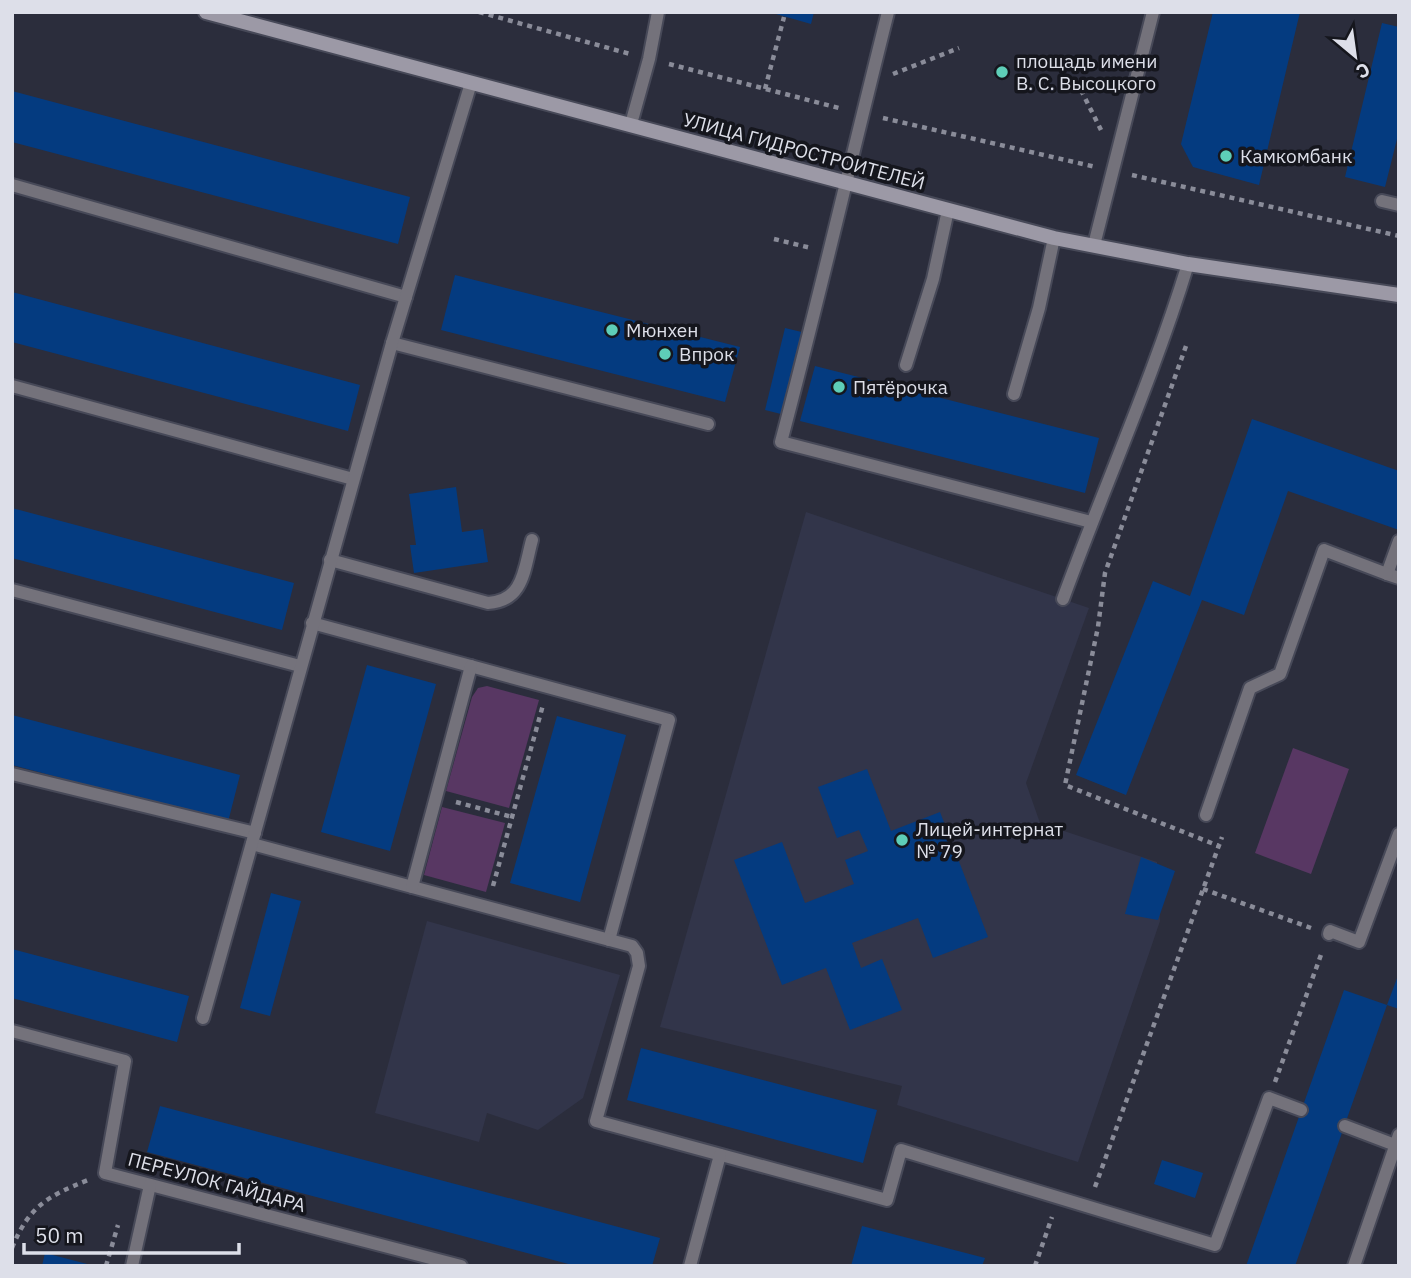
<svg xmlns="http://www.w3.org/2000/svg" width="1411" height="1278" viewBox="0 0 1411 1278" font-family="'IBM Plex Sans',sans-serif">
	<rect width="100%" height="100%" fill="#2b2d3c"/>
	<g fill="#32354a">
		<path d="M806,512L1089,608L1026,783L1040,823L1157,862L1160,921L1078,1162L897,1105L902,1086L660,1027Z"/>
		<path d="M427,921L620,975L583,1098L538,1130L487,1113L479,1142L375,1113Z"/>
	</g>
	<g fill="#583763">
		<path d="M487,686L539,700L509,808L446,791L472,697L478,688Z"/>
		<path d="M1293,748L1349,769L1311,874L1255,853Z"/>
		<path d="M442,807L505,823L486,892L424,875Z"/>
	</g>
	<g fill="#043b80">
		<path d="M769,12H814L811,24Z"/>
		<path d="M1213,12H1300L1259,185L1193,167L1181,144Z"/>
		<path d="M1382,23L1399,27V131L1385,187L1345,177Z"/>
		<path d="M12,91L410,197L398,244L12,142Z"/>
		<path d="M455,275L740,347L725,402L441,330Z"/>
		<path d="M12,292L360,385L348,431L12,342Z"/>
		<path d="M785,328L806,333L785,415L765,410Z"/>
		<path d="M815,366L1099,438L1085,493L800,421Z"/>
		<path d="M1252,419L1399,471V530L1288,491L1244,615L1202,600L1126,795L1076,775L1153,581L1190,596Z"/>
		<path d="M456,487L462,532L483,529L488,562L414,573L410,545H416L409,494Z"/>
		<path d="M12,508L294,583L282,630L12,558Z"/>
		<path d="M367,665L436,684L390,851L321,832Z"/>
		<path d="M12,715L240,775L228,822L12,765Z"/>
		<path d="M557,716L626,735L580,902L510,883Z"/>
		<path d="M867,769L891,831L940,812L988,937L933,958L918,918L852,943L861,968L882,959L902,1010L850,1030L826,968L782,985L734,860L782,842L805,903L854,884L845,860L868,851L859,830L837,838L818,787Z"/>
		<path d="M1141,857L1175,871L1158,920L1125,914Z"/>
		<path d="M271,893L301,901L270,1016L240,1008Z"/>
		<path d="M12,949L189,996L177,1042L12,998Z"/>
		<path d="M1399,973V1009L1387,1005Z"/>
		<path d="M1344,990L1387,1005L1295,1266H1246Z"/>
		<path d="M641,1048L877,1110L863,1163L627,1100Z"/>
		<path d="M160,1106L660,1238L652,1266H576L147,1152Z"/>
		<path d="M1162,1160L1203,1173L1195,1198L1154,1184Z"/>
		<path d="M862,1226L985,1258L982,1266H851Z"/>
		<path d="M45,1253L91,1265V1266H42Z"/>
	</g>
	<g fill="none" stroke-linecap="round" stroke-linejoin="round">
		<defs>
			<g id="service">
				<path d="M888,12C852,155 819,299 781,442L1091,522"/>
				<path d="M631,124L649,59L658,12"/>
				<path d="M12,185L406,297"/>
				<path d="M1382,201L1399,205"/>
				<path d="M1094,245L1153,12"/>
				<path d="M392,343L708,424"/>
				<path d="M906,365L933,279L948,210"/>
				<path d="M12,386L353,479"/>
				<path d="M1014,394L1039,308L1054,238"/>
				<path d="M1399,541L1387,574L1399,578"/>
				<path d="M330,560L488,603C524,601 524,569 532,540"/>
				<path d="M12,590L300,666"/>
				<path d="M1063,599C1104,487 1153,378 1188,264"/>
				<path d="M312,623L669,720L609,940"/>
				<path d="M12,774L255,833"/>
				<path d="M1206,815L1250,688L1280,674L1324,550L1387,574"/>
				<path d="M252,844L632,946L637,953L639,966L596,1121L887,1200L901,1150L1215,1245L1269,1098L1301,1110"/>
				<path d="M412,887L471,666"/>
				<path d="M1329,934L1330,931L1359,942L1399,834"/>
				<path d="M203,1018L392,343L471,83"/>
				<path d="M12,1031L125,1061L105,1173L461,1266"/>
				<path d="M1345,1126L1395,1145"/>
				<path d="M132,1266L150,1185"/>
				<path d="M690,1266L720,1155"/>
				<path d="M1354,1266L1399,1135"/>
			</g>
			<path id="secondary" d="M206,12L1054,238L1188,264L1399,295"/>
		</defs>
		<use href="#service" stroke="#474958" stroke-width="16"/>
		<use href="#secondary" stroke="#474958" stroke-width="18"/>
		<g stroke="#8a8c99" stroke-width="4.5" stroke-dasharray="5 5" stroke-linecap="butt">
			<path d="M479,12L630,54"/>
			<path d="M669,64L843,109"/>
			<path d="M893,74L959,48"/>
			<path d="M765,89L784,17"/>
			<path d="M1081,90L1101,130"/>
			<path d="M883,118L1096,167"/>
			<path d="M1132,175L1399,236"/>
			<path d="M774,239L811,248"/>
			<path d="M1186,346L1105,573L1098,627L1065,785L1219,846"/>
			<path d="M456,802L512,817"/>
			<path d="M493,886L543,705"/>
			<path d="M1203,889L1311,928"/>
			<path d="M1275,1082L1322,952"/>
			<path d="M1095,1187L1222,837"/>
			<path d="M12,1248C29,1206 48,1196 88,1180"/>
			<path d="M106,1266L118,1225"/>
			<path d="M1035,1266L1052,1217"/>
		</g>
		<use href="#service" stroke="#74727b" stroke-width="12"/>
		<use href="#secondary" stroke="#9c99a6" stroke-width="14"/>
	</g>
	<g fill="#5eceb8" stroke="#15161d" stroke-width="2.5">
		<circle cx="1002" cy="72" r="7"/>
		<circle cx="1226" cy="156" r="7"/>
		<circle cx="612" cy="330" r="7"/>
		<circle cx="665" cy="354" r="7"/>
		<circle cx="839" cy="387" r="7"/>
		<circle cx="902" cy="840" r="7"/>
	</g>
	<g text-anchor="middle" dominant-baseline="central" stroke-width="7" stroke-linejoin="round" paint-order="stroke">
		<g font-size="19" fill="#dddfe9" stroke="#15161d" text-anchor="start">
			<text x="1016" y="61">площадь имени<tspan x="1016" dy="22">В. С. Высоцкого</tspan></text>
			<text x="1240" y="156">Камкомбанк</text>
			<text x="626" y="330">Мюнхен</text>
			<text x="679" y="354">Впрок</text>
			<text x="853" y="387">Пятёрочка</text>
			<text x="916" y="829">Лицей-интернат<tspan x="916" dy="22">№ 79</tspan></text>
		</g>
		<g font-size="19" fill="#dddfe9" stroke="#15161d">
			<text transform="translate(804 151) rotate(15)">УЛИЦА ГИДРОСТРОИТЕЛЕЙ</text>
			<text transform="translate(217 1182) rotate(15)">ПЕРЕУЛОК ГАЙДАРА</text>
		</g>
	</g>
	<rect width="1411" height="1278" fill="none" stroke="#dddfe9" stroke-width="28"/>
	<g transform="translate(1355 56) rotate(151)" stroke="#15161d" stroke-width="5" paint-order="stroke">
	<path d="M0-5L12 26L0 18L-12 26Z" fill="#dddfe9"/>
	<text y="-10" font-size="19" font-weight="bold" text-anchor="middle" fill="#dddfe9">С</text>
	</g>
	<path d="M24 1243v10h215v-10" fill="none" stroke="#dddfe9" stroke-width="3.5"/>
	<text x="35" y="1243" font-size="21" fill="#dddfe9" stroke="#15161d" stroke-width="5" paint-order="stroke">50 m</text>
</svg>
